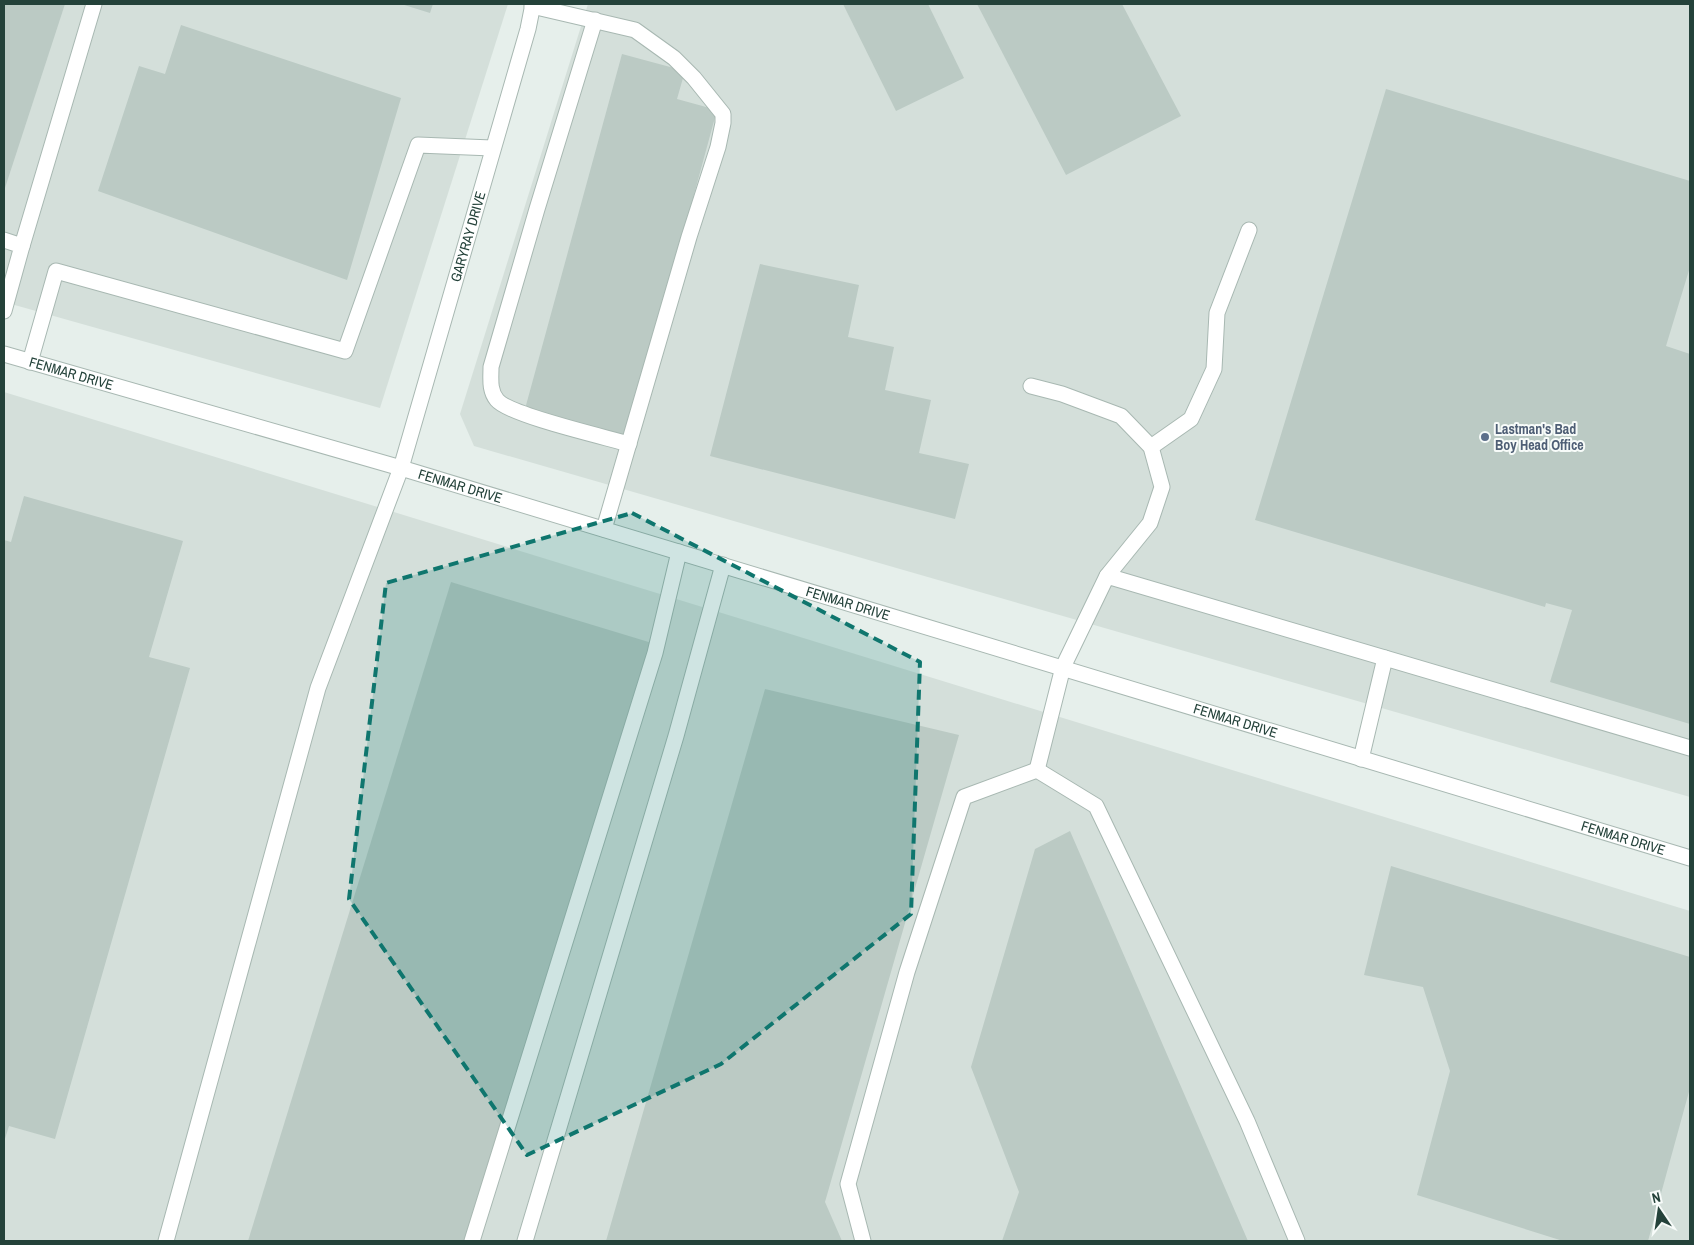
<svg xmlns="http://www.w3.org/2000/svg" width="1694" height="1245" viewBox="0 0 1694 1245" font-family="'Archivo Narrow',sans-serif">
	<rect width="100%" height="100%" fill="#e6efeb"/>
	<g fill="#d4dfda">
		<path d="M4,4H508L380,408L4,302Z"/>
		<path d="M588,4H1690V797L474,446L460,414Z"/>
		<path d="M4,392L1690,911V1241H4Z"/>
	</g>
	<g fill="#bbcac4">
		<path d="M4,4H65L4,191Z"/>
		<path d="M401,4H433L430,13Z"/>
		<path d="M843,4H928L964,78L896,111Z"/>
		<path d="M977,4H1122L1181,116L1066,175Z"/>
		<path d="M181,25L401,98L347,280L98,191L139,66L165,74Z"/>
		<path d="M622,54L685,71L677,99L717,110L628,437L525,409Z"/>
		<path d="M1386,89L1690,181V267L1666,346L1690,354V724L1550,682L1572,610L1546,603L1545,607L1255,520Z"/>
		<path d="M760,264L859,285L848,337L894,347L885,390L931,400L919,453L969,464L955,519L710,456Z"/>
		<path d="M24,496L183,541L149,657L190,668L55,1139L9,1126L4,1142V540L11,542Z"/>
		<path d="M451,582L652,643L467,1241H248Z"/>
		<path d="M765,689L959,735L825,1202L842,1241H606Z"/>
		<path d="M1070,831L1248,1241H1002L1019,1192L971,1067L1035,849Z"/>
		<path d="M1391,866L1690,957V1088L1648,1241H1563L1417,1195L1450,1071L1423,987L1364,975Z"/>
	</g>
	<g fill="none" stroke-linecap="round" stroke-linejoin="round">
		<defs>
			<g id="service">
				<path d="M532,6L635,30L674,58L694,78L723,114V123L718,147L689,237L604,529"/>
				<path d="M595,20L537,209L491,367C491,379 489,390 497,400C509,415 605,437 629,444"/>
				<path d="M4,240L22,246L4,311"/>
				<path d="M22,246L94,4"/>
				<path d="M30,362L56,271L345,351L418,145L492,148"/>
				<path d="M1031,386L1062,394L1121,416L1151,447L1162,487L1150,523L1107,576"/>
				<path d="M1151,447L1191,419L1214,369L1217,313L1249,230"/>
				<path d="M1361,759L1385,658"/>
				<path d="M1037,770L1063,667L1107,576L1690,748"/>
				<path d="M1037,770L1096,806L1247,1121L1297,1241"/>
				<path d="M166,1241L318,688L401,468"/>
				<path d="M472,1241L655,653L679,552"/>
				<path d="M525,1241L676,736L723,565"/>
				<path d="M863,1241L848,1184L907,972L964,797L1037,770"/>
			</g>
			<g id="minor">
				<path id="s1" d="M401,468L528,29L533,4"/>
			</g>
			<g id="tertiary">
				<path id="s2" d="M4,354L401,468L1690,858"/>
			</g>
		</defs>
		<use href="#service" stroke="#a8b8b2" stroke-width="17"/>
		<use href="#minor" stroke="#a8b8b2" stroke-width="17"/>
		<use href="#tertiary" stroke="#a8b8b2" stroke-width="17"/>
		<use href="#service" stroke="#fff" stroke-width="15"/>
		<use href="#minor" stroke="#fff" stroke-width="15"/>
		<use href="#tertiary" stroke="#fff" stroke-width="15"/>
	</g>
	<path fill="#0f766e" fill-opacity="0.2" stroke="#0f766e" stroke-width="4" stroke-dasharray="10 6" stroke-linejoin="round" d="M632,513L920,662L911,914L721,1064L527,1155L349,899L386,583Z"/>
	<circle fill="#5c6f8a" stroke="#f7fbf9" stroke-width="2" cx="1485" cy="437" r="5"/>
	<g text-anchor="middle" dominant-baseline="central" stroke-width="4" stroke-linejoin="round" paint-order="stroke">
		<g font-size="14" fill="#24423a" stroke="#f7fbf9">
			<text stroke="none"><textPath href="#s1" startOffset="241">GARYRAY DRIVE</textPath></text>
			<text stroke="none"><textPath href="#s2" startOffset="70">FENMAR DRIVE</textPath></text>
			<text stroke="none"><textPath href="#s2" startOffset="475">FENMAR DRIVE</textPath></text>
			<text stroke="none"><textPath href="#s2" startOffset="880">FENMAR DRIVE</textPath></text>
			<text stroke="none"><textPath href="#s2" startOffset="1285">FENMAR DRIVE</textPath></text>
			<text stroke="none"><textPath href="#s2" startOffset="1690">FENMAR DRIVE</textPath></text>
		</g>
		<g font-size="14" font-weight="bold" fill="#4e5e75" stroke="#f7fbf9" text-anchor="start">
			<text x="1495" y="429">Lastman's Bad<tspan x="1495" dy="16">Boy Head Office</tspan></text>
		</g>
	</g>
	<rect width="1694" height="1245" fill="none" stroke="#24423a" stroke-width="10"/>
	<g transform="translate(1659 1210) rotate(347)" stroke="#f7fbf9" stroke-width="4" paint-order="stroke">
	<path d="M0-4L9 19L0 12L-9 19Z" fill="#24423a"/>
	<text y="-8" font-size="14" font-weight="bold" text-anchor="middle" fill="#24423a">N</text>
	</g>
</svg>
